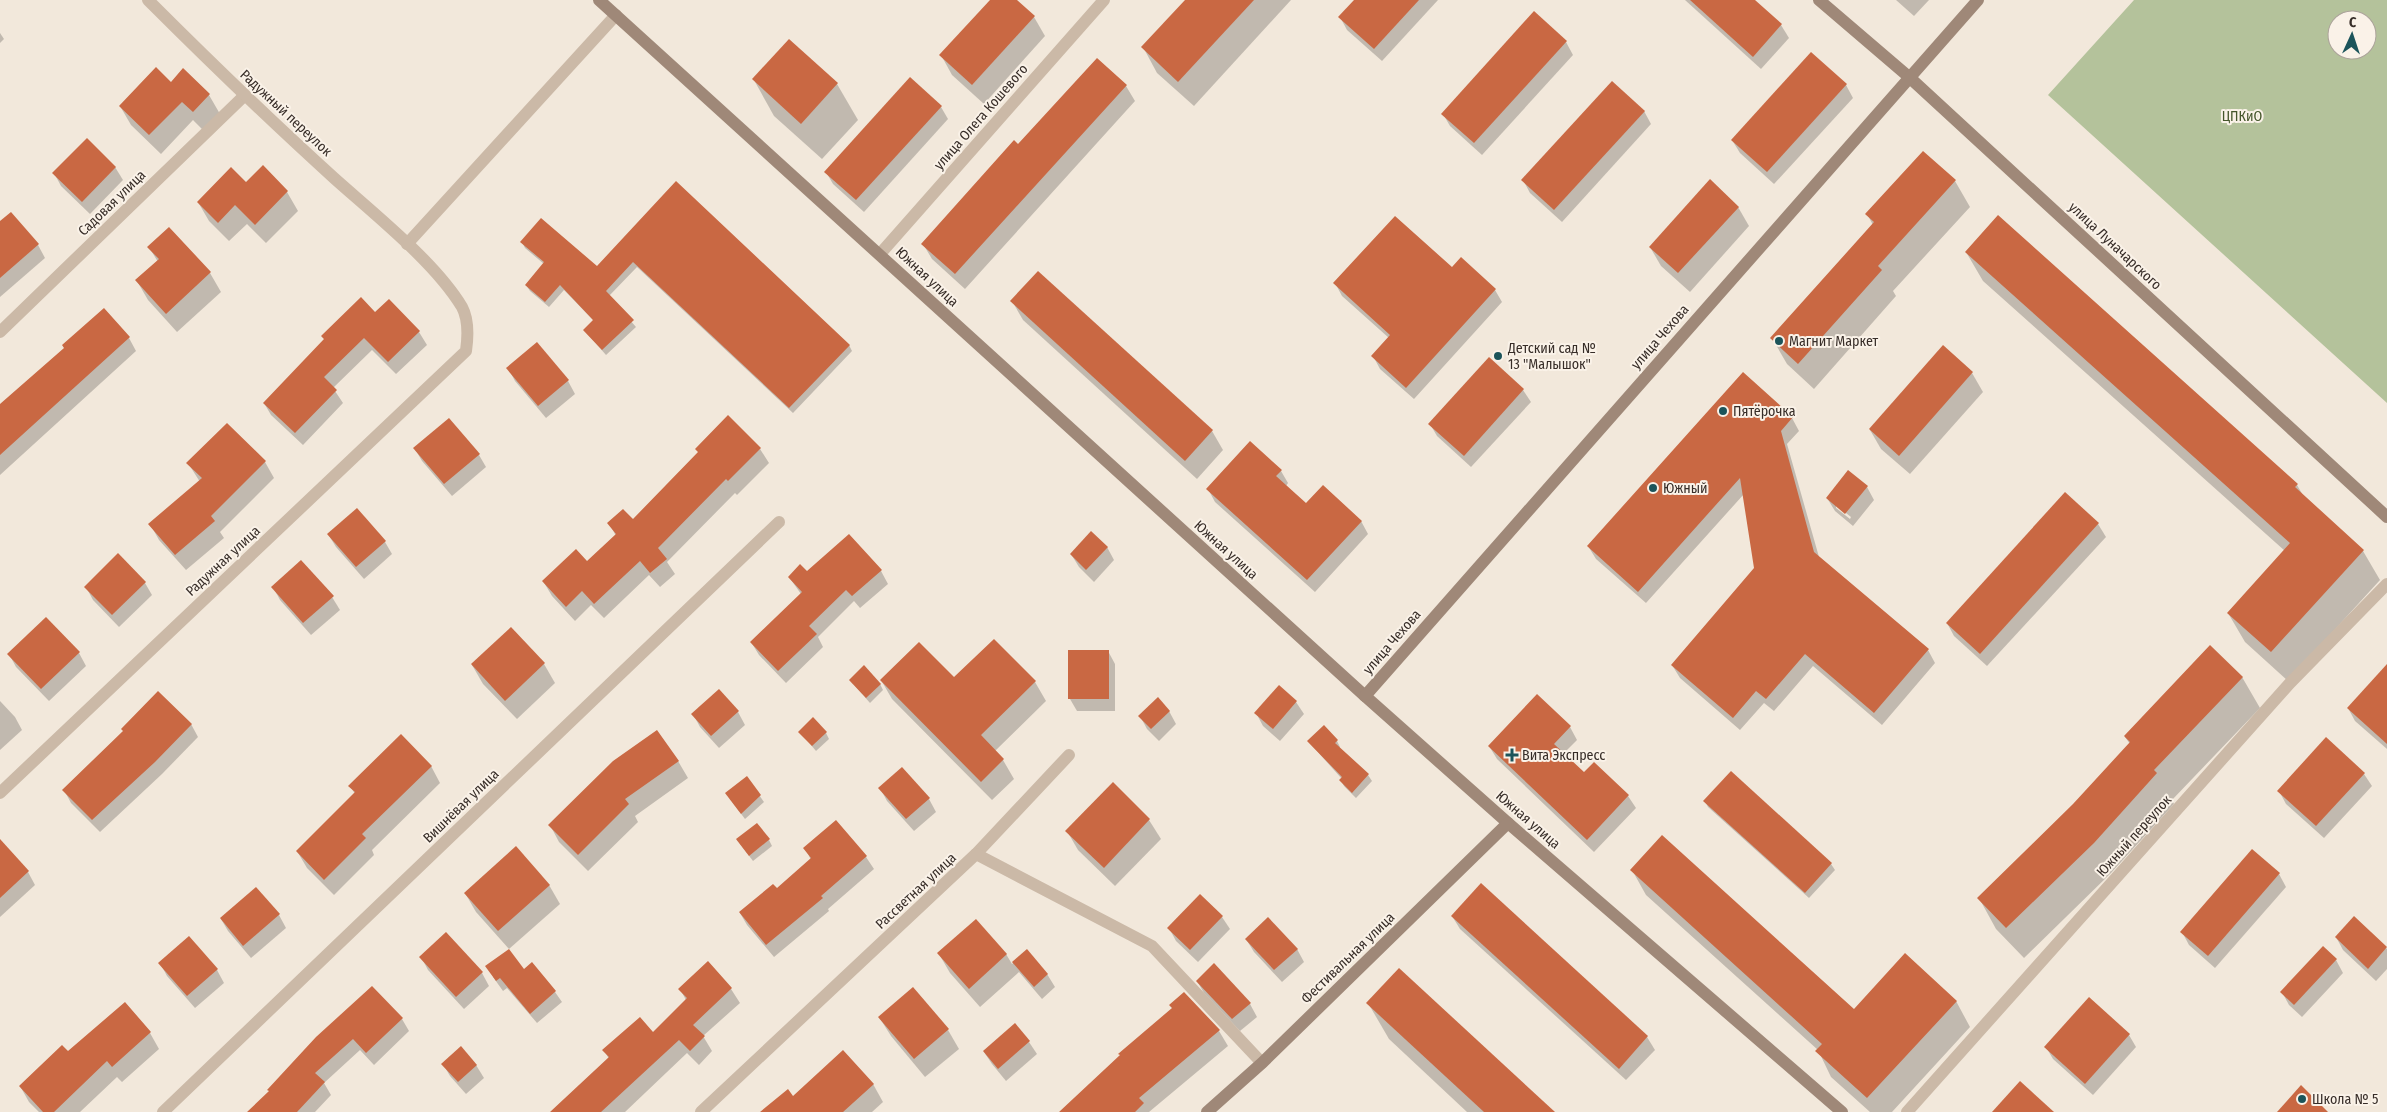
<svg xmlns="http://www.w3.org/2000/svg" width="2387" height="1112" viewBox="0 0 2387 1112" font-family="'Fira Sans Condensed',sans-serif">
	<rect width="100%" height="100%" fill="#f2e8db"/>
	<path fill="#b4c29b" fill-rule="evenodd" d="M2134,0H2387V403L2048,95ZM2337,20H2367V50H2337Z"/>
	<g fill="#0003" fill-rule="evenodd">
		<path d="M991,0H1015L1034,17L1045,36L984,104L952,75L941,55Z"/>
		<path d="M1186,0H1291L1194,106L1157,73L1143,47Z"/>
		<path d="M1355,0H1438L1382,61L1347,30L1340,17Z"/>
		<path d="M1685,0H1753L1781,25L1789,38L1761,69Z"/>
		<path d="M1896,0H1929L1914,16Z"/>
		<path d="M0,33L4,39L0,43Z"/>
		<path d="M789,40L837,84L858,120L822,159L774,116L754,80Z"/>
		<path d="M1566,42L1573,55L1482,155L1450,126L1443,114Z"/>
		<path d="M1811,54L1846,85L1853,98L1774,184L1740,153L1732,140Z"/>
		<path d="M1097,60L1126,86L1135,101L965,289L932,259L923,244L1018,145Z"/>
		<path d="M183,70L209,95L220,114L204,131L193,120L161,154L131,125L120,106L171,83Z"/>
		<path d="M941,107L948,119L864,212L833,184L826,172Z"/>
		<path d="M1644,111L1651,124L1562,222L1530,193L1523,180Z"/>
		<path d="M115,167L123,180L90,214L61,186L54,173Z"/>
		<path d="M263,167L287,192L298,211L266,243L247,224L229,241L209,221L198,202L246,184Z"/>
		<path d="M1955,181L1970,207L1893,291L1896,296L1814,389L1787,364L1772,338L1873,225L1867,214Z"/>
		<path d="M676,183L849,345L852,351L793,413L637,267L609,296L636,327L606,355L584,330L594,321L564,290L549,307L530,291L526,285L544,264L525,248L522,242L597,267Z"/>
		<path d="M1738,207L1749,226L1690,292L1661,266L1650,247Z"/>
		<path d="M11,214L38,245L45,258L0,297V223Z"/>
		<path d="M149,247L210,273L221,292L177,332L148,300L137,281L158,262Z"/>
		<path d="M1966,252L2297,485L2304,497L2363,551L2380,580L2288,681L2245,642L2228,613L2285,551L1983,281Z"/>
		<path d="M1452,269L1495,290L1502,302L1414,399L1380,369L1373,356L1389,338L1342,296L1335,283Z"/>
		<path d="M1038,272L1212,431L1223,450L1197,479L1023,320L1012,301Z"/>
		<path d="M389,300L419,332L427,345L396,374L372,350L333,388L343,403L303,445L271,415L264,403L325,340L322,336L375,314Z"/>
		<path d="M104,310L129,338L136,351L0,475V405L65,348Z"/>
		<path d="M537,344L568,381L575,394L546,418L515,381L508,368Z"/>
		<path d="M1972,373L1983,392L1910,474L1881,449L1870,430Z"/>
		<path d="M1743,374L1792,418L1799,431L1787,444L1819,557L1928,650L1935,663L1882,725L1813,666L1774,711L1764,703L1740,730L1680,678L1672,665L1755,568L1744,494L1646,603L1596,559L1588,546Z"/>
		<path d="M1523,390L1531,402L1471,467L1437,436L1430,424Z"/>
		<path d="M415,449L479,455L486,467L452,496L422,461Z"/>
		<path d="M760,449L769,463L737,495L735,493L667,562L675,574L660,587L649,575L604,618L591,605L575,621L552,596L543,581L587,563L616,536L609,523L633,521Z"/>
		<path d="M265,462L274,478L220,532L224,538L186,570L159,540L150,524L200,482L188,463Z"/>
		<path d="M1281,471L1288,483L1286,486L1307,505L1361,521L1368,534L1315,592L1215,502L1208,489Z"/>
		<path d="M1867,487L1874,500L1853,526L1835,511L1827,498ZM1836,505L1851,517L1850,519L1836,508Z"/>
		<path d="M2065,494L2098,524L2106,537L1987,666L1954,636L1947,623Z"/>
		<path d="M328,534L385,542L392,554L364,579L336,547Z"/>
		<path d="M849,536L881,571L888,584L860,608L854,601L818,637L823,647L786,683L759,655L751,642L801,594L789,577L807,573Z"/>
		<path d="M1107,547L1114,560L1094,582L1079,567L1071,554Z"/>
		<path d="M145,583L152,595L119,627L93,600L86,587Z"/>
		<path d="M273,587L332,597L340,610L311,635L280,600Z"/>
		<path d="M511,628L544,664L555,683L517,719L483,684L472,665Z"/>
		<path d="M1108,651L1115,664V711H1077L1070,699Z"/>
		<path d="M79,653L86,666L49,701L16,667L9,654Z"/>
		<path d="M2387,666V749L2355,721L2348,708Z"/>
		<path d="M2242,677L2260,708L2172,800L2174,804L2111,873L2024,958L1996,929L1979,898L2074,805L2130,744L2125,737Z"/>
		<path d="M954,679L1035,682L1046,701L995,751L1003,760L1014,779L992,800L892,699L881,680Z"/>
		<path d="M850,680L880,684L883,690L870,703Z"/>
		<path d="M719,691L738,712L745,725L719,748L700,727L693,714Z"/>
		<path d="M0,701L15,717L22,730L0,750Z"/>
		<path d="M1296,702L1304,714L1280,741L1263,726L1256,713Z"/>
		<path d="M1169,711L1176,724L1159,741L1147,729L1140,716Z"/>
		<path d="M191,724L198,737L162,774L100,832L71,803L64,790Z"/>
		<path d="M1570,727L1577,740L1563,754L1584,774L1594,764L1628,796L1636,808L1594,852L1497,759L1489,746Z"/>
		<path d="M800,732L826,733L829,739L816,751Z"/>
		<path d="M1308,741H1337L1340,747L1339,748L1368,775L1372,781L1356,798L1344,786L1341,780L1342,779Z"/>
		<path d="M678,761L688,778L635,816L638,822L588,871L559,842L550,825Z"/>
		<path d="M431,766L440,783L372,850L374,855L334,895L307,868L297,851L355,794L350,786Z"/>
		<path d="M902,769L929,799L936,812L914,831L887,801L880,788Z"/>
		<path d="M1731,773L1831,864L1835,870L1809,898L1708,807L1705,801Z"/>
		<path d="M2364,774L2372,786L2324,838L2286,804L2279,791Z"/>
		<path d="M747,778L764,802L745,819L730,799Z"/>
		<path d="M1113,784L1149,820L1161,839L1115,886L1078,850L1067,831Z"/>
		<path d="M836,821L866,857L874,869L828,909L829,911L774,957L747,925L740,913L777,890L811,860L805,848Z"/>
		<path d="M737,840H769L772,846L753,861Z"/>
		<path d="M6,848L28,872L35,885L0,917V854Z"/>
		<path d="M1632,870L1854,1011L1956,1001L1970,1027L1892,1112H1870L1831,1077L1818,1050L1646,895Z"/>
		<path d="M2279,874L2286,887L2215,968L2189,945L2182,932Z"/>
		<path d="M549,885L560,904L509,949L476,912L465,893Z"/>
		<path d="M1481,885L1647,1037L1655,1050L1626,1080L1460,929L1452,916Z"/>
		<path d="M1200,896L1222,917L1230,929L1198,962L1176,941L1169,928Z"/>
		<path d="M279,915L286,928L251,958L228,931L221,919Z"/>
		<path d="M2354,918L2387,949V969L2376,981L2343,950L2336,937Z"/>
		<path d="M446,934L482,973L489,986L464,1009L428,970L421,957Z"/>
		<path d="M1246,939L1297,949L1304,962L1282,982L1254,952Z"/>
		<path d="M1027,951L1047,974L1055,987L1042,999L1019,972L980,1007L950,973L939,954H1006L1012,964Z"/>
		<path d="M2336,960L2343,973L2302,1017L2289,1005L2282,992Z"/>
		<path d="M160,963L217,970L224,983L195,1008L167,976Z"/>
		<path d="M708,963L731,989L740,1003L703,1036L712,1051L699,1065L687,1053L625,1112H552L609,1059L604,1050L653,1033L686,1000L680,989Z"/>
		<path d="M1214,965L1250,1004L1257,1017L1240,1031L1204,993L1197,981Z"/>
		<path d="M524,971L555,992L562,1002L537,1023L507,988L503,991L493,977Z"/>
		<path d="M372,988L402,1019L409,1031L374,1065L360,1050L324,1083L331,1095L315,1112H249Z"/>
		<path d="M1184,993L1219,1031L1228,1046L1149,1112H1061L1173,1009Z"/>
		<path d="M1368,1003L1553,1112H1467L1389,1039Z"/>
		<path d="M124,1004L150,1033L159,1049L122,1082L117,1077L80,1112H39L29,1102L20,1086L67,1053Z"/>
		<path d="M879,1017L948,1030L959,1049L925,1077L891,1036Z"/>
		<path d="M2129,1035L2136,1047L2093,1095L2053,1059L2046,1047Z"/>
		<path d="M1029,1042L1037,1054L1006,1081L992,1064L984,1052Z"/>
		<path d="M443,1064L476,1065L484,1078L466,1094L450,1076Z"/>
		<path d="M873,1084L883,1102L872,1112H779L793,1098Z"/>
	</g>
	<g fill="#c96843">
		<path d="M990,0H1017L1035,16L972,85L939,55Z"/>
		<path d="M1185,0H1254L1178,82L1141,47Z"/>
		<path d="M1354,0H1419L1374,49L1338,17Z"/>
		<path d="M1690,0H1755L1782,24L1753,57Z"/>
		<path d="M1534,11L1567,41L1474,143L1441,114Z"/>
		<path d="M789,39L838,83L801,124L752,79Z"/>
		<path d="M1811,52L1847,84L1767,172L1731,140Z"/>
		<path d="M1097,58L1127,85L955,274L921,244L1014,140L1018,144Z"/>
		<path d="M156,67L171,82L183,68L210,94L193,112L182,102L149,135L119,106Z"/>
		<path d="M910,77L942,106L856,200L824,172Z"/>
		<path d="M1612,81L1645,111L1554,210L1521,180Z"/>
		<path d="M87,138L116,167L82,202L52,173Z"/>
		<path d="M1923,151L1956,180L1878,266L1882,270L1798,364L1770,338L1874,222L1865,214Z"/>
		<path d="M263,165L288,191L255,225L235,205L218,223L197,202L231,167L246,182Z"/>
		<path d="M1710,179L1739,207L1678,273L1649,247Z"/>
		<path d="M676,181L850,345L789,408L633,262L606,291L634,320L602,350L583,330L593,320L560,285L545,302L525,285L544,262L520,242L541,218L597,266Z"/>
		<path d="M11,212L39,244L0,278V221Z"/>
		<path d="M1998,215L2298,484L2295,487L2364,550L2271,652L2227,613L2290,543L1965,252Z"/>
		<path d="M1395,216L1452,267L1461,257L1496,289L1406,388L1371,356L1390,335L1333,283Z"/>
		<path d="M169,227L211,272L166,314L135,280L159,259L147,247Z"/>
		<path d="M1038,271L1213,430L1185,461L1010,301Z"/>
		<path d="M361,297L375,312L389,299L420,331L388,362L364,338L324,377L337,390L295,433L263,403L324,339L321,336Z"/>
		<path d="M104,308L130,337L0,455V404L64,348L62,345Z"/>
		<path d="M537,342L569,380L538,406L506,368Z"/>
		<path d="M1943,345L1973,372L1899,456L1869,429Z"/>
		<path d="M1489,357L1524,389L1464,456L1428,424Z"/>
		<path d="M1743,372L1793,417L1781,431L1814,552L1929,649L1874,713L1805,654L1766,699L1756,691L1733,718L1671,665L1754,568L1740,478L1638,592L1587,546Z"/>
		<path d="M728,415L761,448L728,481L726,479L658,548L667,559L650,573L640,561L594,604L582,591L566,607L542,581L576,549L587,561L616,534L607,523L623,509L633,519L698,452L695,449Z"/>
		<path d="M449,418L480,454L444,484L413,448Z"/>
		<path d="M227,423L266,461L211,516L215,521L175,555L148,524L202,478L186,463Z"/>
		<path d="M1250,441L1282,470L1276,476L1306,503L1323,485L1362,521L1307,580L1206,489Z"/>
		<path d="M1848,470L1868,486L1845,514L1826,498Z"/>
		<path d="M2065,492L2099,523L1980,654L1946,623Z"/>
		<path d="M357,508L386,541L356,567L327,534Z"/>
		<path d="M1091,531L1108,547L1086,570L1070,554Z"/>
		<path d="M849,534L882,570L852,596L846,590L809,626L817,634L778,671L750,642L802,592L788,577L800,564L807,571Z"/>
		<path d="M118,553L146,582L112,615L84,587Z"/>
		<path d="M301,560L334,596L303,623L271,587Z"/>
		<path d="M46,617L80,652L41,689L7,654Z"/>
		<path d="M511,627L545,663L505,701L471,664Z"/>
		<path d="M994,639L1036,681L981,735L1004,759L981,782L880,680L919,642L954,677Z"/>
		<path d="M2210,645L2243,677L2154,770L2157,773L2094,843L2006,928L1977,898L2073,804L2130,742L2124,736Z"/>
		<rect x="1068" y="650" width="41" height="49"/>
		<path d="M2387,664V744L2347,708Z"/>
		<path d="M864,665L881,684L866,698L849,680Z"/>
		<path d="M1279,685L1297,701L1273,729L1254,713Z"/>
		<path d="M719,689L739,711L711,736L691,714Z"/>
		<path d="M158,691L192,724L155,762L92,820L62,790L123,731L121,729Z"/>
		<path d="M1537,694L1571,726L1554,744L1584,772L1594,762L1629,795L1587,840L1488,746Z"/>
		<path d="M1158,697L1170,711L1151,729L1138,716Z"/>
		<path d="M813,717L827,732L812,746L798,732Z"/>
		<path d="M1324,725L1338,740L1335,743L1369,774L1352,793L1339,780L1342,777L1307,741Z"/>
		<path d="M657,730L679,761L625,799L629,804L578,855L548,825L613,761Z"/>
		<path d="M401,734L432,766L362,834L366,838L324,880L296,851L355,792L348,786Z"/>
		<path d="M2326,737L2365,773L2316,826L2277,791Z"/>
		<path d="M902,767L930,798L906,819L878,788Z"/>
		<path d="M1731,771L1832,863L1805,893L1703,801Z"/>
		<path d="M747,776L761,795L741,814L725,793Z"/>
		<path d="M1113,782L1150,819L1104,868L1065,831Z"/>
		<path d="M836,820L867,856L821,896L823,898L766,945L739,912L773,884L777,888L811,858L803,848Z"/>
		<path d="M757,823L770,839L749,856L736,839Z"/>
		<path d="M1662,835L1854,1009L1905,953L1957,1001L1867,1098L1815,1051L1822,1044L1630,870Z"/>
		<path d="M0,839L29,871L0,898Z"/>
		<path d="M516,846L550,885L498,931L464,893Z"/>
		<path d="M2252,849L2280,873L2208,956L2180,932Z"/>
		<path d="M1481,883L1648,1036L1619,1069L1451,916Z"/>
		<path d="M256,887L280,914L243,946L220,918Z"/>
		<path d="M1200,894L1223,916L1190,950L1167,928Z"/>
		<path d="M2354,916L2387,947L2368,969L2335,937Z"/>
		<path d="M1268,917L1298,949L1274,970L1245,939Z"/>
		<path d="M976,919L1007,954L969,989L937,953Z"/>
		<path d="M446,932L483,972L456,997L419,957Z"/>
		<path d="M189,936L218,969L187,996L158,963Z"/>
		<path d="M2323,946L2337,959L2294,1005L2280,992Z"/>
		<path d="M509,949L524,969L532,962L556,991L530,1014L500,978L496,981L485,966Z"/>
		<path d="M1027,949L1048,974L1034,987L1012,962Z"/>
		<path d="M708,961L732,988L693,1025L705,1036L690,1051L679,1040L601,1112H550L609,1057L602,1050L640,1017L653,1032L687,998L678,989Z"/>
		<path d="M1214,963L1251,1003L1232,1019L1196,981Z"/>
		<path d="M1399,968L1555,1112H1484L1366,1003Z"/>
		<path d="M372,986L403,1018L366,1053L353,1039L315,1073L325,1082L297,1112H247L269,1091L267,1090L316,1037Z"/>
		<path d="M913,987L949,1029L914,1059L878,1017Z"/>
		<path d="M1184,992L1220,1030L1139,1098L1144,1103L1135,1112H1059L1120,1055L1118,1054L1172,1008L1169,1005Z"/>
		<path d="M2089,997L2130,1034L2085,1084L2044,1047Z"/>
		<path d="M125,1002L151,1032L112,1067L107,1061L54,1112H43L19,1086L62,1045L68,1051Z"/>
		<path d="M1015,1023L1030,1041L998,1069L983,1051Z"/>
		<path d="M461,1046L477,1065L458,1082L441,1064Z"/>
		<path d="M843,1050L874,1084L843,1112H760L788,1089L793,1096Z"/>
		<path d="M2020,1081L2054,1112H1992Z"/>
		<path d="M2301,1085L2328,1112H2277Z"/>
	</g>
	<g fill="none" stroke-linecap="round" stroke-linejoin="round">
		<g stroke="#cbb9a7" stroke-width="12">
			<path d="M407,244L616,15"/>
			<path d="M880,254L1104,0"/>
			<path d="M0,332L244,96"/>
			<path d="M0,793L466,351C468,337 469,320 462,307C435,262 373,213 334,178C270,120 209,61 148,0"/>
			<path d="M976,854L1069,755"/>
			<path d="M163,1112L779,522"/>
			<path d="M701,1112L976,854L1152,946L1262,1063"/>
			<path d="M1907,1112L2290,683L2387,584"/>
		</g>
		<g stroke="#9f8878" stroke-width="12">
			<path d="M599,0L1365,696L1508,823L1842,1112"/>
			<path d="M1819,0L1909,77L2387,517"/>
			<path d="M1365,696L1978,0"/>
			<path d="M1207,1112L1262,1063L1508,823"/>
		</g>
	</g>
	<g fill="#1c545a" stroke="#faf2e8" stroke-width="2">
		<circle cx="1779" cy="341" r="5"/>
		<circle cx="1498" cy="356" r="5"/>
		<circle cx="1723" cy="411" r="5"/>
		<circle cx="1653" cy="488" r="5"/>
		<path d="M1509.5 747.5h5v5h5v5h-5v5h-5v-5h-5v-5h5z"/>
		<circle cx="2302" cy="1099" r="5"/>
	</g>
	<g text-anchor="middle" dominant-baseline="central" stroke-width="4" stroke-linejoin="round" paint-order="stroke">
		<g font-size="14" fill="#372d28" stroke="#faf2e8">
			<text transform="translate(286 113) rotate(43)">Радужный переулок</text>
			<text transform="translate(981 117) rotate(-49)">улица Олега Кошевого</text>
			<text transform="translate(112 203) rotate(-44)">Садовая улица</text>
			<text transform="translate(2115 246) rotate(43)">улица Луначарского</text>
			<text transform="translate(927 277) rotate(43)">Южная улица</text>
			<text transform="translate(1660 337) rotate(-49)">улица Чехова</text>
			<text transform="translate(1226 550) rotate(42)">Южная улица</text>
			<text transform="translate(223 561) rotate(-43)">Радужная улица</text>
			<text transform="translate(1392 642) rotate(-49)">улица Чехова</text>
			<text transform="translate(461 806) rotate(-44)">Вишнёвая улица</text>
			<text transform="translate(1528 820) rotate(41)">Южная улица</text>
			<text transform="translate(2134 836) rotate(-48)">Южный переулок</text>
			<text transform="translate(916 891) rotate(-43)">Рассветная улица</text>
			<text transform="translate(1348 958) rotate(-44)">Фестивальная улица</text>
		</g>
		<g font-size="14" fill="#45562b" stroke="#faf2e8">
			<text x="2242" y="116">ЦПКиО</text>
		</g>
		<g font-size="14" fill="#372d28" stroke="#faf2e8" text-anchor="start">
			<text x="1789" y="341">Магнит Маркет</text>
			<text x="1508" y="348">Детский сад №<tspan x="1508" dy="16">13 "Малышок"</tspan></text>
			<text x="1733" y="411">Пятёрочка</text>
			<text x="1663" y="488">Южный</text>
			<text x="1522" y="755">Вита Экспресс</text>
			<text x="2312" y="1099">Школа № 5</text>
		</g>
	</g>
	<g transform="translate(2352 35) rotate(3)"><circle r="24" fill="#faf2e8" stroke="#aca39b"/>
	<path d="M0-4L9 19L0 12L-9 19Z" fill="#1c545a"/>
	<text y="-8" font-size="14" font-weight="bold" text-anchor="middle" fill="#372d28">С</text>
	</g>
</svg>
